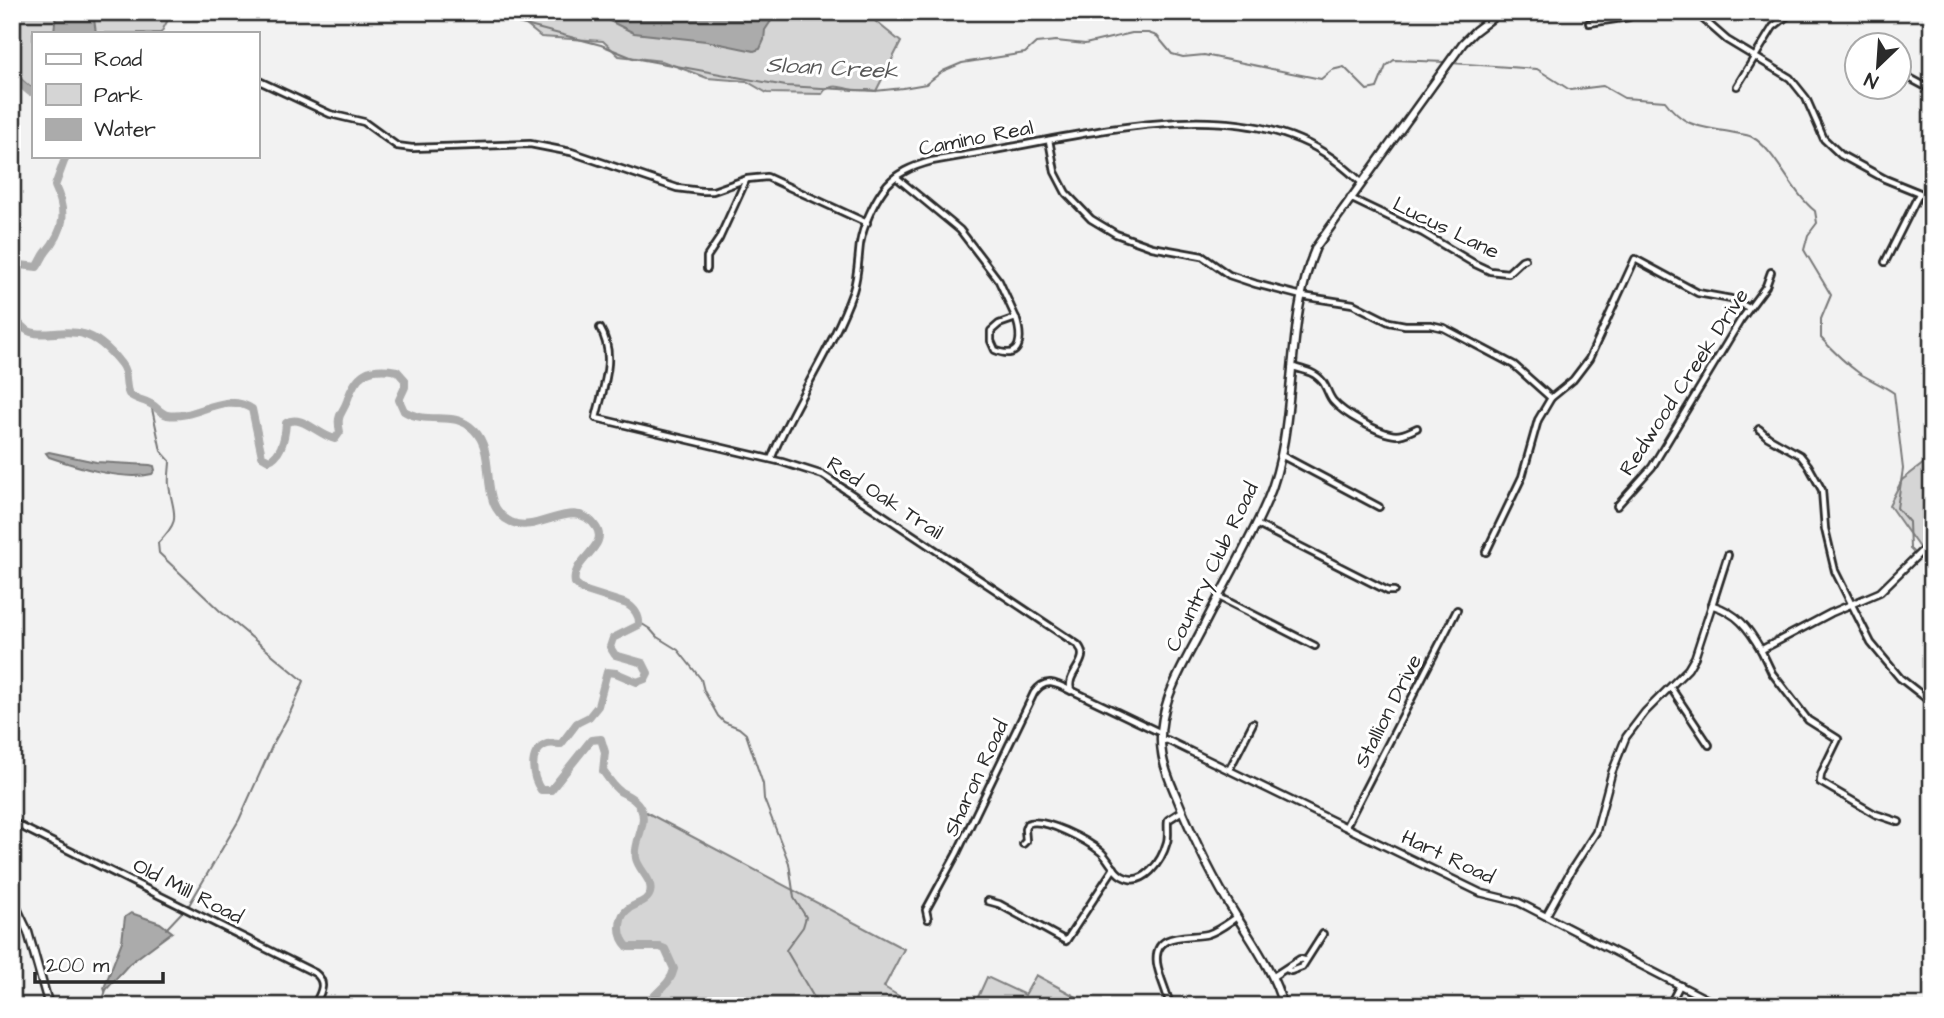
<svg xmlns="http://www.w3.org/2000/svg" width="1944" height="1018" viewBox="0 0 1944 1018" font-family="'Architects Daughter',sans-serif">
	<rect width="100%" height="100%" fill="#f2f2f2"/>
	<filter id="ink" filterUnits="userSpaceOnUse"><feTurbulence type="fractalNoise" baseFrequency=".0143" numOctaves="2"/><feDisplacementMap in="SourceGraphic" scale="14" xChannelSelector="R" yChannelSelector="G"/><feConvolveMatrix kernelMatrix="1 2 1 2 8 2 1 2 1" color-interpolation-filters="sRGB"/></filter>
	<g filter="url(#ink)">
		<g fill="#d5d5d5" stroke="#808080" stroke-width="2">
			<path d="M14,12H172L161,33H33V87H30L12,71Z"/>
			<path d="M510,12H864L901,42L876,91C868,89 861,91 853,90C841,88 836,83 825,90L822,94L767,93L746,81L707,78L662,61L619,56L603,41L541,37Z"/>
			<path d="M1932,457V566L1889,505L1902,480Z"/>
			<path d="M642,810L904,949L884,987L915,1006H647C655,991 671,987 675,969C667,936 653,951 629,947C606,922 629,908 649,897C655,879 637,871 636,855C636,840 646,825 642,810Z"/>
			<path d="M1036,975L1093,1006H974L987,977L1025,995Z"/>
		</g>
		<g fill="#ababab" stroke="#787878" stroke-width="2">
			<path d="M56,12H93L96,33H54Z"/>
			<path d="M571,12H777L765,30L764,40L760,49L754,51L706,41L634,33L608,20L585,17Z"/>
			<path d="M49,452L96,462L150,465L154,466L155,470L152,474C122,481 78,467 49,457L46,453Z"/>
			<path d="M131,913L160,923L172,932L129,964L105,991L104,988L122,941L125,917Z"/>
		</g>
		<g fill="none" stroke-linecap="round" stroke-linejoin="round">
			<g stroke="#787878" stroke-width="2">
				<path d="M426,12L440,15L452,12"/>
				<path d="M504,12L514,22L601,45L633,58L786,86L875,91L903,88L926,84L943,71L962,63L1025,53L1036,43L1056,41L1085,44L1132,33H1148L1157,36L1172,54L1183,57L1204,55L1321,79L1332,70L1344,67L1367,90L1377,88L1386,66L1394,60L1445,62"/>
				<path d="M1451,63L1537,69L1570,90L1603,86L1624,98L1665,101C1685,128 1699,126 1730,132C1737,134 1746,134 1752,137C1776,150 1791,192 1815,211L1817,223L1808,235L1804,250L1831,295L1821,319V338C1833,351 1845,363 1859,373C1870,380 1883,385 1894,393L1903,469L1897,508L1909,522L1910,549L1932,570"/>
				<path d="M151,404L161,451L170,461C170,468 168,477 169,485C173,515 183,518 158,543L159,553L220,611L304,681L289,715L273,744L239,820L189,905"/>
				<path d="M639,622L650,629L657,637L678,650L701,679L704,691L718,716L724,722L739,728L746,734L763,784L764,799L789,863L794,898L806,917L803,927L786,950L819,1006"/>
				<path d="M166,929L183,911"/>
				<path d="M101,1006L106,990"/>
			</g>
			<g stroke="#ababab" stroke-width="8">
				<path d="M12,15V17"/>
				<path d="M12,77L30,92L33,91"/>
				<path d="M12,264L37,267C41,262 42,257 46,252C65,230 67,212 55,186L66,156"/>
				<path d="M12,311C28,349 54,326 83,334C99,338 111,351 121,364C129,374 124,384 129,394C136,400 146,400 154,406C158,409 161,413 167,415C197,420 224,390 252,409L262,456L269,460C282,455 285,437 286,423C301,413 319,436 335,439L340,432C336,414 342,415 347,401C356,373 368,366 397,371L405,380V387L399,400L404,411C429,426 453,409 474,430C499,455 476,505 511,522C538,535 574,495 596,527C610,547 570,560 575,583L583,590L627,604C634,608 640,616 639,625L613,638L610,647L615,655L643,663L648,673L645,679L637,682L616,673L607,672L598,706L589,717L577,723L561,744C556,744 549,742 545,745C528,753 532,777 541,790H551L591,740L601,739L605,752L603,771C608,778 614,788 621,792C629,796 637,800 641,809C648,823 633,843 636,858C638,870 654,880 650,893C645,908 620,901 620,928C620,936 623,942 628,947H660L665,949L674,969C670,987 654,991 647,1006"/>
			</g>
			<defs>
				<g id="minor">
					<path d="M1695,12L1727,40L1790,78L1806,98L1824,139L1841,155L1885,179L1932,198"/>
					<path d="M1589,23L1629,17L1636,12"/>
					<path d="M1904,75L1932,90"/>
					<path d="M257,80L330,114L364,122L397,146L412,148L530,144L571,152L677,188L701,191H713L747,179L767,177L867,223"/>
					<path d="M1737,86L1773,27L1792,12"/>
					<path d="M1049,140L1055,172L1066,193L1091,219L1116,234L1152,247L1202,256L1229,275L1256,284L1302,296L1353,304L1389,322L1405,325H1431L1444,328L1514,365L1551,398"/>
					<path d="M896,177L960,230L999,281L1016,318"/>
					<path d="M1350,198L1423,233L1475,264L1490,271L1508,273L1522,260L1525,259"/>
					<path d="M1885,262L1919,194"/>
					<path d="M707,269V257L719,239L746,180"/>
					<path d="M1016,318C1022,336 1023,362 995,350L991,341V331L999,324Z"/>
					<path d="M600,328C617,357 603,387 596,418L782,462L823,475L1078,645C1092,661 1065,673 1071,690L1161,733"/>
					<path d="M1293,367C1303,370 1315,372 1322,381C1327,387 1328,395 1333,401C1343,413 1379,434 1396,435C1404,435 1410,431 1417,428"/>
					<path d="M1759,429L1768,437L1800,455L1808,465L1822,490L1825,529L1835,571L1871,643L1900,678L1932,703"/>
					<path d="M1281,455L1379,507"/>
					<path d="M771,459C794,402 832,350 853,291C858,276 858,260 860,244C863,226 873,204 883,190C895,173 913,166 932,161C973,154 1013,147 1053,139C1130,125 1225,108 1300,140C1324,150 1342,165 1361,182"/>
					<path d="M1617,506L1652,467L1740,321L1766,286L1771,272"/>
					<path d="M1256,524L1388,591H1394"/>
					<path d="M1486,552L1522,477L1538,420L1551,398L1573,380L1589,359L1635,259L1698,293L1731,299L1749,308"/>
					<path d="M1219,597L1315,646"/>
					<path d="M1712,605L1728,555"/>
					<path d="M1761,650L1772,673L1808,720L1838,739L1821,774L1820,782L1875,814L1899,822"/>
					<path d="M1671,688L1709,745"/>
					<path d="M1229,770L1253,723"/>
					<path d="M12,822L315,973C328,983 320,994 314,1006"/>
					<path d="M1346,826L1457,610"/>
					<path d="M1023,844L1026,841L1025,829L1027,824C1043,816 1088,841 1101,852C1109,859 1113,871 1122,876C1144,889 1162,860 1167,842C1169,835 1167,827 1168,820L1182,811"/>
					<path d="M988,901L999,904L1066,941L1114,868"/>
					<path d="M928,919L926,910L957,853L1034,693C1045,677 1056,683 1071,691"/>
					<path d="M1286,969L1291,971L1302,967L1323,934"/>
					<path d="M1274,976L1300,959L1304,960"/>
					<path d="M1170,1006C1167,991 1159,977 1157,963C1153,930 1190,939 1208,934C1218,931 1228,923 1237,917"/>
					<path d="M1669,1006L1680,985"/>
				</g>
				<g id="tertiary">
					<path d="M1161,741L1167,740L1481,893L1518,902L1720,1006"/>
					<path d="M1546,916L1572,869L1596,832L1612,772L1626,737L1645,712L1688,669L1695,657L1712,605C1737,613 1748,627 1761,650L1831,613L1880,592L1932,541"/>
				</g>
				<g id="secondary">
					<path d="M12,898L28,932L49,1006"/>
					<path d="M1283,1006C1274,972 1255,946 1237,917C1213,879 1194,840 1177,798C1171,784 1164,769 1162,753C1155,708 1182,668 1202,629C1223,587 1248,545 1267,501C1300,425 1283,324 1316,247L1463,43L1475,31L1500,12"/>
				</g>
			</defs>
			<use href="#minor" stroke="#2b2b2b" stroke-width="10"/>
			<use href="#tertiary" stroke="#2b2b2b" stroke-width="10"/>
			<use href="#secondary" stroke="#2b2b2b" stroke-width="11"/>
			<use href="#minor" stroke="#fff" stroke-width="4.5"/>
			<use href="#tertiary" stroke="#fff" stroke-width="5"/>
			<use href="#secondary" stroke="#fff" stroke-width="6"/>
		</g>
	</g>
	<g text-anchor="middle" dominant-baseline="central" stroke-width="6" stroke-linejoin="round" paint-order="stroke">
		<g font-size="21" fill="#2b2b2b" stroke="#fff">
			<text transform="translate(976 138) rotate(-11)">Camino Real</text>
			<text transform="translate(1446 228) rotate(26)">Lucus Lane</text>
			<text transform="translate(1684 382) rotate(-57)">Redwood Creek Drive</text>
			<text transform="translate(885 498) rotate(33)">Red Oak Trail</text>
			<text transform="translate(1212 567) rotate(-64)">Country Club Road</text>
			<text transform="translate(1388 711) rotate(-63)">Stallion Drive</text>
			<text transform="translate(976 778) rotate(-65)">Sharon Road</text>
			<text transform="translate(1448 857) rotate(25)">Hart Road</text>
			<text transform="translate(188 891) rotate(27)">Old Mill Road</text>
		</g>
		<g font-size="23" font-style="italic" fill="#585858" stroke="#fff">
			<text transform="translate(832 68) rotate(3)">Sloan Creek</text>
		</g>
	</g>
	<rect width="1944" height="1018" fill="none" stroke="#fff" stroke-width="42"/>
	<rect x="21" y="21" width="1902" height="976" fill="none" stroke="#2b2b2b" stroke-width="2.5" filter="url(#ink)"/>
	<rect x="32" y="32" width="228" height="126" fill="#ffffff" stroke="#aaaaaa" stroke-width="2"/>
	<rect x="46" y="54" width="35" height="10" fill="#ffffff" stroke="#aaaaaa" stroke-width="2"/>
	<text x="94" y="66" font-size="21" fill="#2b2b2b">Road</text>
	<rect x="46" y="84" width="35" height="21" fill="#d5d5d5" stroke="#aaaaaa" stroke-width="2"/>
	<text x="94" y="102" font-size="21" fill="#2b2b2b">Park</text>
	<rect x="46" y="119" width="35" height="21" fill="#ababab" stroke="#aaaaaa" stroke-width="2"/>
	<text x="94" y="136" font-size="21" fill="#2b2b2b">Water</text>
	<g transform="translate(1878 66) rotate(205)"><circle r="33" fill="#ffffff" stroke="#aaaaaa" stroke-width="2"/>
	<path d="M0-5L12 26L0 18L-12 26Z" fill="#2b2b2b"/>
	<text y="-10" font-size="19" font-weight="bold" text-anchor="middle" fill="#2b2b2b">N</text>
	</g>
	<path d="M35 972v10h128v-10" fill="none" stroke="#2b2b2b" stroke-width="3.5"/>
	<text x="46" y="972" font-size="21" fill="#2b2b2b" stroke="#ffffff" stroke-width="5" paint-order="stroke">200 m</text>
</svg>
